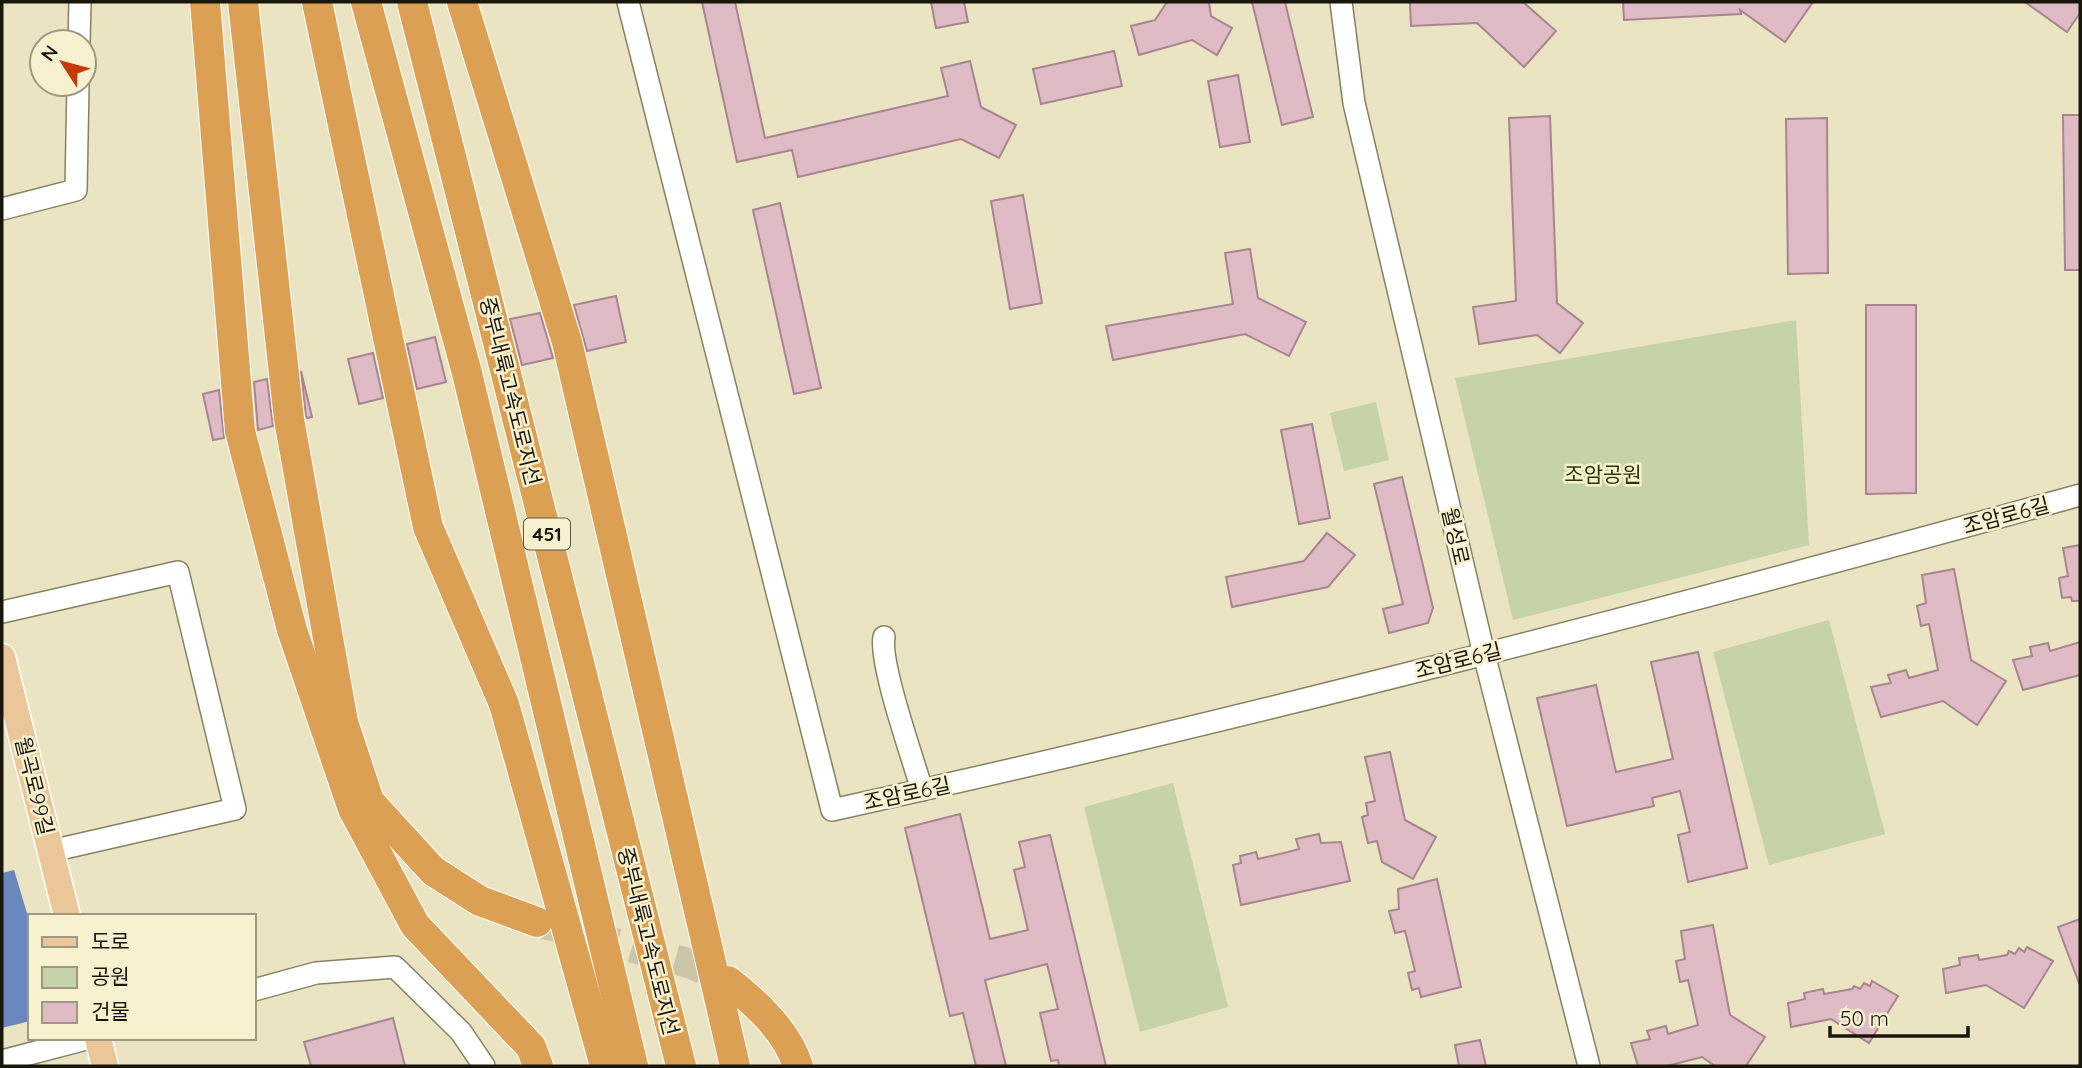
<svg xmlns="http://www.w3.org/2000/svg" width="2082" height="1068" viewBox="0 0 2082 1068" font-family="Quicksand,'Noto Sans KR',sans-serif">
	<rect width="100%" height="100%" fill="#ebe4c3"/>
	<g fill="#c6d3a9">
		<path d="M1796,320L1809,545L1513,620L1455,378Z"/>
		<path d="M1376,402L1389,460L1344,471L1330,413Z"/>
		<path d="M1829,620L1885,834L1769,865L1713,652Z"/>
		<path d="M1173,783L1228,1007L1140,1032L1084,807Z"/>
	</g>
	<path fill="#6986bd" d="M14,870L30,923V1021L2,1028V873Z"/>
	<g fill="#dfbbc5" stroke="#a7868f" stroke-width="2">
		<path d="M702,2H735L765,138L948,96L941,68L970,61L981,107L1016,125L999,158L961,139L798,177L792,150L737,162Z"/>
		<path d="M931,2H964L968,22L936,28Z"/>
		<path d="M1167,2H1209L1211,16L1232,28L1217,55L1192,40L1139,55L1131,26L1155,20Z"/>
		<path d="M1252,2H1285L1313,117L1282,125Z"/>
		<path d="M1410,2H1523L1556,31L1524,67L1477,23L1411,26Z"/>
		<path d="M1623,2H1813L1785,42L1740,10L1741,14L1624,20Z"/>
		<path d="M2025,2H2080V13L2067,32Z"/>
		<path d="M1114,51L1122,86L1041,104L1033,69Z"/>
		<path d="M1238,75L1250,142L1220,147L1208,81Z"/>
		<path d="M2063,115H2080V270H2065Z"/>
		<path d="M1550,116L1557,303L1583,323L1560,353L1537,335L1479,344L1473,307L1516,301L1509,118Z"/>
		<path d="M1827,118L1828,273L1788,274L1786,119Z"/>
		<path d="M1023,195L1042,303L1010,309L991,201Z"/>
		<path d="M780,203L821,388L794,394L753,210Z"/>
		<path d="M1250,249L1258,298L1306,322L1289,356L1245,334L1113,360L1106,326L1233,304L1225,253Z"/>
		<path d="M616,296L626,342L587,351L574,305Z"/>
		<path d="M1866,305H1916V493L1866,494Z"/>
		<path d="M540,313L553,358L522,365L510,319Z"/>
		<path d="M435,337L446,382L417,389L407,344Z"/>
		<path d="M373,353L383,398L359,404L348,359Z"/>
		<path d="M301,371L312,417L307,418L306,416Z"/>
		<path d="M267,379L273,426L258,430L254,382Z"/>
		<path d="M219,390L224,438L213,440L203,394Z"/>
		<path d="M1312,424L1330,518L1299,524L1281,430Z"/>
		<path d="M1402,477L1433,608L1428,623L1389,633L1383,609L1403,604L1374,484Z"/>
		<path d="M1327,533L1355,555L1328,587L1232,607L1226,577L1304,561Z"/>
		<path d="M2080,545V601H2072L2071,597L2062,598L2059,578L2068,576L2063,548Z"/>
		<path d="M1954,569L1971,660L2006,681L1977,725L1943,701L1881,717L1871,687L1891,683L1888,675L1906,670L1909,678L1938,670L1929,624L1921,626L1917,606L1926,603L1922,575Z"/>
		<path d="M2080,642V675L2023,690L2013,660L2032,656L2030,647L2048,643L2050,651Z"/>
		<path d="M1698,652L1747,868L1688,882L1678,835L1690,832L1680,791L1652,798L1654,806L1567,826L1537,698L1596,685L1616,772L1673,759L1651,662Z"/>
		<path d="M1390,752L1405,820L1436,837L1413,879L1382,862L1377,841L1368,843L1362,817L1368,815L1366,803L1375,801L1365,757Z"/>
		<path d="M960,814L990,939L1028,930L1014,870L1025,867L1019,842L1050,835L1106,1066H1059L1058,1060L1051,1061L1040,1013L1058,1009L1047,964L985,980L1006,1066H976L963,1013L950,1016L905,828Z"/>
		<path d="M1319,834L1321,843L1341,842L1350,881L1241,905L1233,865L1241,863L1240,856L1256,852L1258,859L1288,852L1299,849L1296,839Z"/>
		<path d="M1437,879L1461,987L1421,997L1419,988L1412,990L1408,973L1415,971L1405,931L1395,933L1389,911L1399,909L1398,889Z"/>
		<path d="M2080,919V983H2079L2058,927Z"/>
		<path d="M1713,925L1730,1015L1765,1037L1746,1066H1715L1702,1057L1667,1066H1638L1631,1043L1650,1039L1647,1031L1666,1026L1668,1034L1698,1025L1688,980L1680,982L1676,961L1685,959L1681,931Z"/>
		<path d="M2027,947L2053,961L2024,1008L1986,985L1946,993L1943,969L1960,965L1959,958L1978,955L1979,960L2007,955L2009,951L2015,954L2019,948L2024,952Z"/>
		<path d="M1872,981L1898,996L1869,1043L1831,1019L1791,1027L1788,1003L1805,999L1804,993L1823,989L1824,994L1852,989L1854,986L1860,989L1864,983L1870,986Z"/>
		<path d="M393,1018L405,1066H311L304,1042Z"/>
		<path d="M1480,1040L1486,1066H1459L1455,1045Z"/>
	</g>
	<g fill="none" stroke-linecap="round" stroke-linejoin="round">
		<path stroke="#ccc5a7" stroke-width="30" stroke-dasharray="30 15" stroke-linecap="butt" d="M545,924L692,964L728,981"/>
		<defs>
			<g id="minor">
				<path d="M628,2L832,810C1251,718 1667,609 2080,495"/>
				<path d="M1341,2L1354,103L1484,654L1589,1066"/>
				<path d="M79,42L80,2"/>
				<path d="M2,209L76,190L78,84"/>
				<path d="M2,612L178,572L235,809L51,851"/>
				<path d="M884,637C879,663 913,759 922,790"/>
				<path d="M254,990L316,973L395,967L461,1032L484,1066"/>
				<path d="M2,1061L90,1038"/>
			</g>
			<g id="major">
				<path d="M2,657L67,916"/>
				<path d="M98,1038L105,1066"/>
			</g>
			<g id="highway">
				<path d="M205,2L240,431L292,630L353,809L415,925L531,1047L538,1066"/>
				<path d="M243,2L289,419L343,722L369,801L433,871L480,901L537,922"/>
				<path d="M317,2L428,527L504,704L605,1066"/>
				<path d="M366,2L467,373L633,1066"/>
				<path d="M412,2L681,1066"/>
				<path d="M462,2L567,342L735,1066"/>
				<path d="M728,981C756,1003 787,1031 798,1066"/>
			</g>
		</defs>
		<use href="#minor" stroke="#878163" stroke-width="24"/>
		<use href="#major" stroke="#fff" stroke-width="29"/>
		<use href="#highway" stroke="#fff" stroke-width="32"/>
		<use href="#minor" stroke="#fff" stroke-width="21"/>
		<use href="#major" stroke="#eac698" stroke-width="26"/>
		<use href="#highway" stroke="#dca054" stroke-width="30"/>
	</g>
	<g text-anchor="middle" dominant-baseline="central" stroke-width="5" stroke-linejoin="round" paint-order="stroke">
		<rect fill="#f8f1d0" stroke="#5c5846" stroke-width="2" x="524" y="518.5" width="46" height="31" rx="5"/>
		<g font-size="19" font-weight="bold" fill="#19160b">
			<text x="547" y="534">451</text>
		</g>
		<g font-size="21" fill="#19160b" stroke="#f8f1d0">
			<text transform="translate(511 391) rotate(76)">중부내륙고속도로지선</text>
			<text transform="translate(2006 515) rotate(-15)">조암로6길</text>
			<text transform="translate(1456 536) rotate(77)">월성로</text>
			<text transform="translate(1458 660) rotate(-14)">조암로6길</text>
			<text transform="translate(35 786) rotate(76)">월곡로99길</text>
			<text transform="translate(907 793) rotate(-12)">조암로6길</text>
			<text transform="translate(649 941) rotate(76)">중부내륙고속도로지선</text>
		</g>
		<g font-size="21" fill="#2c3805" stroke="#f8f1d0">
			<text x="1603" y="474">조암공원</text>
		</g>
	</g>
	<rect width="2082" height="1068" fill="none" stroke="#19160b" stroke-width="7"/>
	<rect x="28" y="914" width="228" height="126" fill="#f8f1d0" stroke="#9f9981" stroke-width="2"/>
	<rect x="42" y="937" width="35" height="10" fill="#eac698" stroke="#9f9981" stroke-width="2"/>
	<text x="91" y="949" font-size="21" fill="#19160b">도로</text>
	<rect x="42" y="967" width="35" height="21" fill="#c6d3a9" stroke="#9f9981" stroke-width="2"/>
	<text x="91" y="984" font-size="21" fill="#19160b">공원</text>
	<rect x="42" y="1002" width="35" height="21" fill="#dfbbc5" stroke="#9f9981" stroke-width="2"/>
	<text x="91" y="1019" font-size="21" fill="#19160b">건물</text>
	<g transform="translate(63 63) rotate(306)"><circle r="33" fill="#f8f1d0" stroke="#9f9981" stroke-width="2"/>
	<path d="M0-5L12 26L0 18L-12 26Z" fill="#c33b09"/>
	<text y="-10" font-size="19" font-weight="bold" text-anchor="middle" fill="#19160b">N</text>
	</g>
	<path d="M1830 1026v10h138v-10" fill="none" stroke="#19160b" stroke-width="3.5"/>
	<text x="1840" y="1026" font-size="21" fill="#19160b" stroke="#f8f1d0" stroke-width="5" paint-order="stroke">50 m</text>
</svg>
